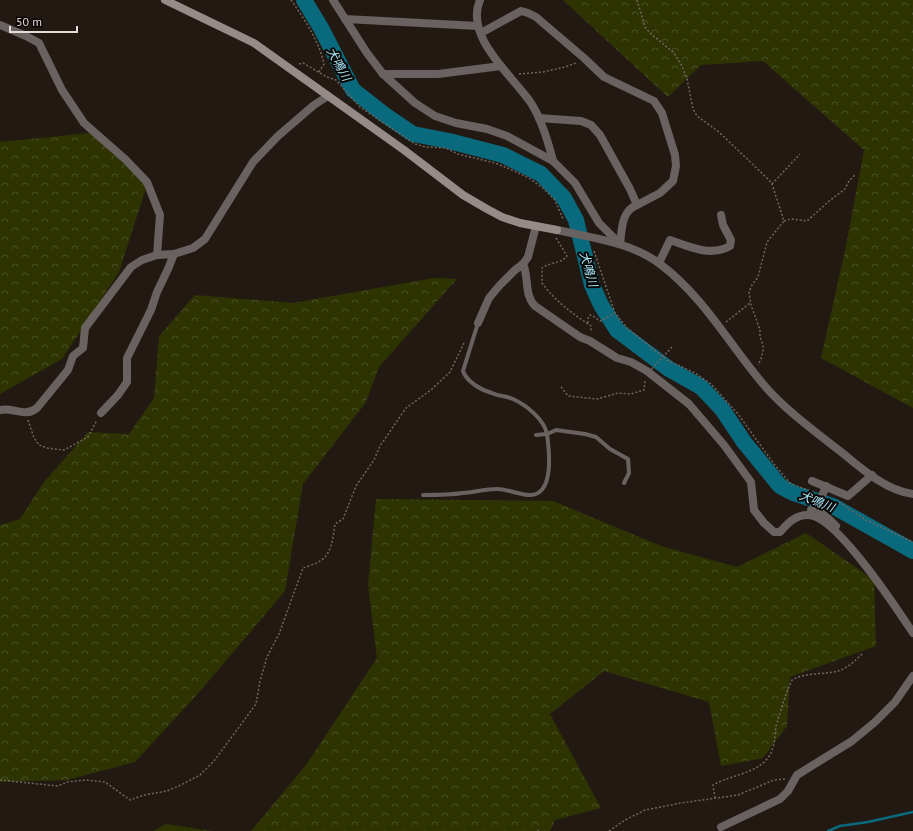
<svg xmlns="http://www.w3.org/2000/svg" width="913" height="831" viewBox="0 0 913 831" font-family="'PT Sans','Noto Sans JP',sans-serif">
	<defs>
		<pattern id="forest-crowns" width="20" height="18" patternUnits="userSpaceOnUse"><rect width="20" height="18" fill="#2d3402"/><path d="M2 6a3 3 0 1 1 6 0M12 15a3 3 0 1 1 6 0" fill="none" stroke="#4b5126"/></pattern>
	</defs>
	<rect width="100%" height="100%" fill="#231913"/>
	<g fill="url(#forest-crowns)">
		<path d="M563,0H913V408L821,358L846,246L864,150L763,61L701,65L668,97Z"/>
		<path d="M90,133L147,185L119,272L62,359L0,394V142Z"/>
		<path d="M434,278L457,279L379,367L366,402L303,484L285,591L201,690L135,762L67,780L0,782V525L20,519L44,482L88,432L129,434L154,398L159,336L195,295L293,303Z"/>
		<path d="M376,499L553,501L661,546L737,567L806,533L874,580L876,646L790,677L787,726L763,758L721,766L709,702L604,671L550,714L601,808L555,820L550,831H251L306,765L377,658L368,585Z"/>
		<path d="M166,824L212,831H153Z"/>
	</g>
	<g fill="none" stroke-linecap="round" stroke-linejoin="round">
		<path stroke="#096a7d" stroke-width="2.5" d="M828,831L840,826L868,822L913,812"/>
		<path stroke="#096a7d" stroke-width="16" d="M304,0L321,28L353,90L385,115L413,134L449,141L503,155L541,174L564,198L576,220L592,285L601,305L617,330L669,369L701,387L722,409L744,442L780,486L793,493L833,506L913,551"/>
		<g stroke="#6f6660" stroke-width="1.5" stroke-dasharray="2 2" stroke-linecap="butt">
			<path d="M291,0C305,20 319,41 324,64L319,72"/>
			<path d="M637,0L645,27L650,33L674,53L681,64L687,79L693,109L697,116L719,132L769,180L772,184L784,221L767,242L758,277L752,285L749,292L751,305L760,330V337L763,345V351L761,359L758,365"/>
			<path d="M299,64L303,63L327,77L336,80L360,107L415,144L426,147L446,148L458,154L495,163L510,169L529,178L544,189L555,200L563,219"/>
			<path d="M519,74L543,72L565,67L576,63"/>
			<path d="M772,184L800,154"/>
			<path d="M784,221L791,219L807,221L828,202L845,189L849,181L855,175"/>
			<path d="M556,238L567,256C561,264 550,262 542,268V283C555,301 573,314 591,326V332"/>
			<path d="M594,251L615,313L627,328L667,360L695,373L711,384L738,414L774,464L790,483L815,493"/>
			<path d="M726,322L750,303"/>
			<path d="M588,323V318L590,315L593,316L600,321L615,313"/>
			<path d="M561,387L568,396L597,399L618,393L631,394L644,390L645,381"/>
			<path d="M28,420L34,438L39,445L47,448L64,450L88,437L97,420"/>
			<path d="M839,502L864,519L913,542"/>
			<path d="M0,780L58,786L67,782L86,780L105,782L130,800L144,795L167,791L181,785L200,775L214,761L256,704L260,681L267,657L279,634L303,568C308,566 316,564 320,561C332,554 333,537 335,524L343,519L356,486L374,460L380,446L406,408L431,390L450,372L464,343"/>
			<path d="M715,798L713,785C727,777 745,775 759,766C764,763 770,757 772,750C775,743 775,734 776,726C781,710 785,695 792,680C806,672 823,675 838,671C848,668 856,660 863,653"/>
			<path d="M537,831H539"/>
			<path d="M609,831L625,820L645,810L681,803L738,795L774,780L785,779"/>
		</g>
		<g stroke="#696261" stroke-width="4">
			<path d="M478,323L463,371C467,382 481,390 492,393C498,396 506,396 513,399C526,405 544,419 547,434L536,435"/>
			<path d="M423,495C436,495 450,495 463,493C474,492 486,489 497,489C508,489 519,495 530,495C555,495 549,449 547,434L556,430L585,434L596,437L610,449L628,459L629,473L624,483"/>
		</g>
		<g stroke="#696261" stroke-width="8">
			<path d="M333,0L367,53L383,74L415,103L435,116L456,123L487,129L507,136L553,161L575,183L599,223L620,244"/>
			<path d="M480,0C464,37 512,75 531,103C542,120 548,141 553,161"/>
			<path d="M345,19L478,26"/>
			<path d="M0,25L26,36L39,43L62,90L84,123L126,160L147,182L160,215L157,255"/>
			<path d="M481,33L521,11L528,13L536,17L584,58L604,77L654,101L662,113L675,155L676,166L673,181L660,193L637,205"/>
			<path d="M383,74H438L501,66"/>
			<path d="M539,118L581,121L591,125L600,135L630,189L637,205C621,211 622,230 620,244"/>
			<path d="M557,230C592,238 631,242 660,264C703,296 729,344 763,384C786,411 817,433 845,455C864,471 888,491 913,494"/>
			<path d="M659,263L670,240C689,247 711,257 730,246L731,240L723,225L721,215"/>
			<path d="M523,264C529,277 524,295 535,306L580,337L590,341L617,358L631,362L647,371L689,404L724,445L751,482L754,510L764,523L774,532H780C788,523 795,515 808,515C836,515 897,609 913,633"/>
			<path d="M478,323L489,298L499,286L515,270L523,264L528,257L536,226"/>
			<path d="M0,410C14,407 24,418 37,408L68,370L73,356L83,348L85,328L131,267L142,260L157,255L174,254L193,248L205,239L253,162L278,136L314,105L328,96"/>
			<path d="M101,413L118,395L127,382V358L151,310L157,292L168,269L174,254"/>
			<path d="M812,481L848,496L872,475"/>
			<path d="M811,510L817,508L836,526"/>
			<path d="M721,827L780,799L788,791L797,775L852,741L875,722L895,702L913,676"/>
		</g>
		<path stroke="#968b88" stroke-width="8" d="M165,0L254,43L404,150L463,195L487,209L502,217L520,223L557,230"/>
		<path stroke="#6f6660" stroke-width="1.5" stroke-dasharray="2 2" stroke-linecap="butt" d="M649,372L672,347"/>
		<path stroke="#696261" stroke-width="8" d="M817,508L826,486"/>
	</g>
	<g text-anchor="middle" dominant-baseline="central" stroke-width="4" stroke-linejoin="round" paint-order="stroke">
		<g font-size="12" font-style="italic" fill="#a9e9fa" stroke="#090504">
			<text transform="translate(339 64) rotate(61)">犬鳴川</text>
			<text transform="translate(589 269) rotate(74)">犬鳴川</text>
			<text transform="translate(817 501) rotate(22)">犬鳴川</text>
		</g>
	</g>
	<path d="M10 26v6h67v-6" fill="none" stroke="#e5ddd9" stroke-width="2"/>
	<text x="16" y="26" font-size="12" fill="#e5ddd9" stroke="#090504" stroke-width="3" paint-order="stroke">50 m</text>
</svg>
